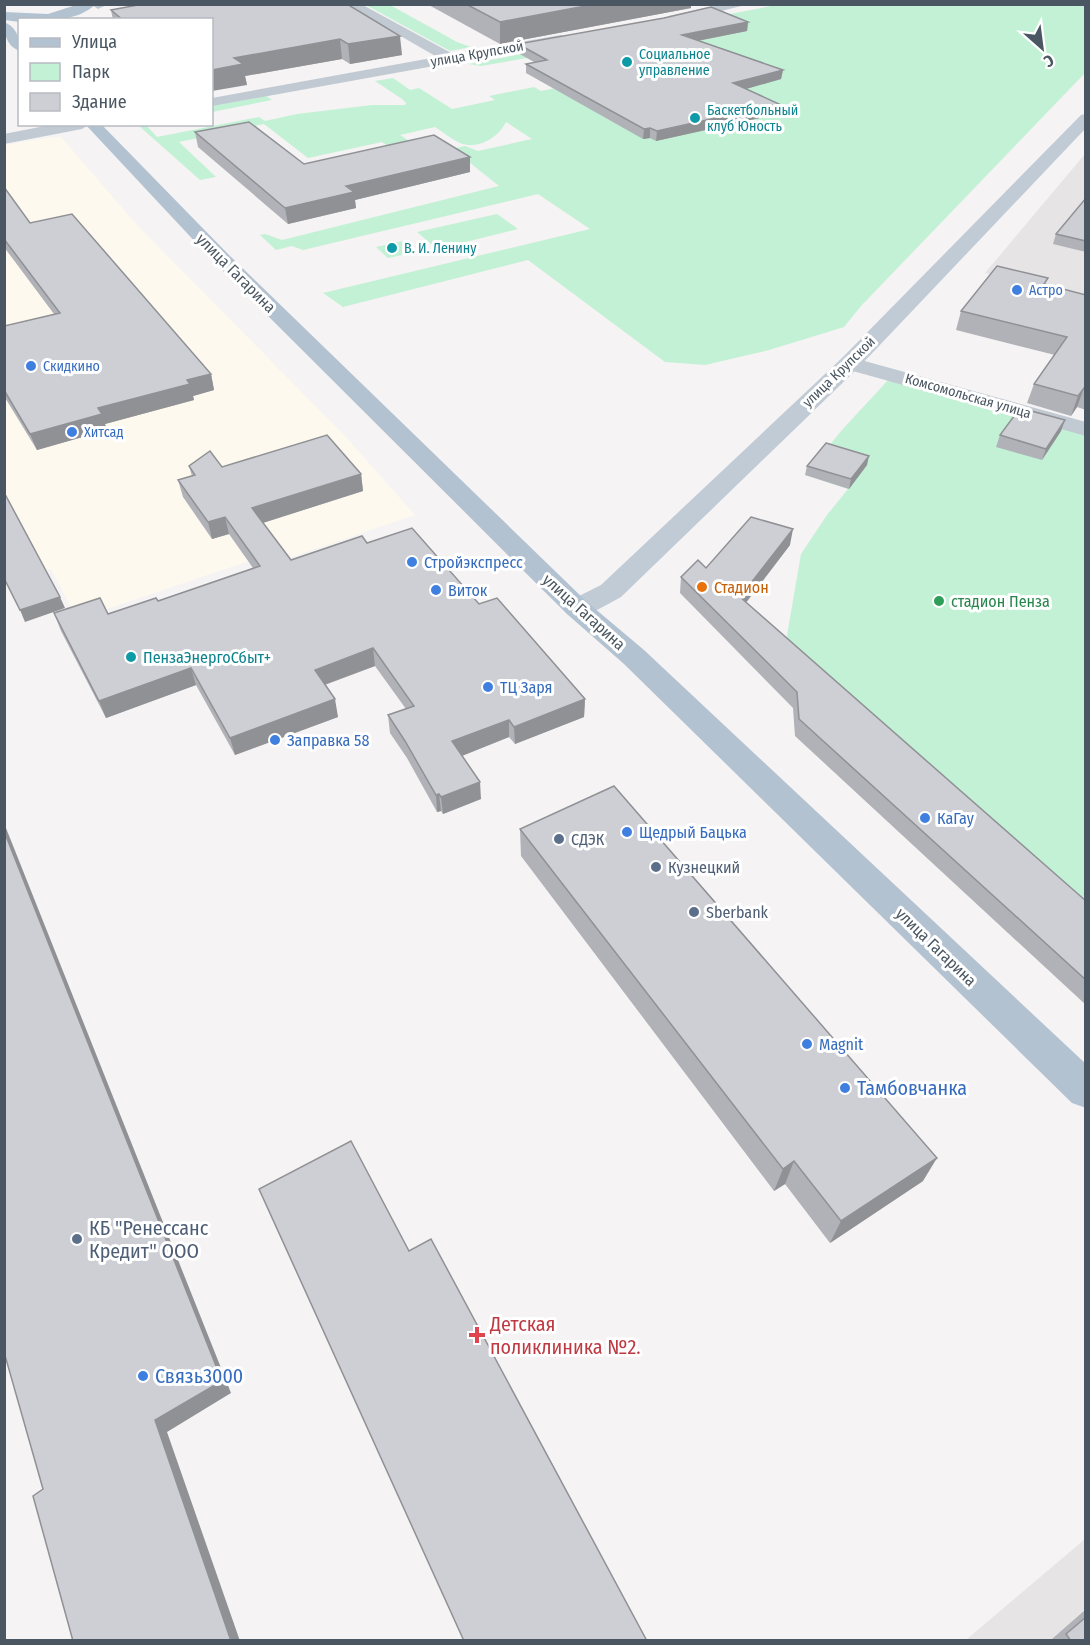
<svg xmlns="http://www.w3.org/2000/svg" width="1090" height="1645" viewBox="0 0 1090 1645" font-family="'Fira Sans Condensed',sans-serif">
	<rect width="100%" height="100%" fill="#f5f3f3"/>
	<path fill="#fdf9ef" d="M52,137H61L136,224L345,436L415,515L265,566L258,558L77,619L51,569L5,583V145Z"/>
	<g fill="#e6e4e5">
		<path d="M1085,154V297L985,273Z"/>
		<path d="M1085,1539V1609L1053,1639L1054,1640H966Z"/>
	</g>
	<g fill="#c3f1d5" fill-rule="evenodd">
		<path d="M366,5H390L457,42L471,47L450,51Z"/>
		<path d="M777,5H1085V73L861,306L844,327L769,350L705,365L665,362L528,260L343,307L323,293L590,229L538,194L303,250L292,246L276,250L260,235L265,234L282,240L499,186L469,162L426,173L382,142L308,158L264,124L179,142L216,177L200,180L138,125H146L157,137L259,117L265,121L297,114L372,105H405L406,103L402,99L375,81L393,78L410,90L419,88L452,109L495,100L489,96L534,87L541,91L585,82L544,55L481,66L469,64ZM506,122L532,139L478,151L465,146L429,154L400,135L435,127C443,132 451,139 460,143C478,150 498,138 506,122Z"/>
		<path d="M265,95L272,100L212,112V105Z"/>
		<path d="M497,214L518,229L437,249L417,232Z"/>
		<path d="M403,241L416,252L388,258L376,247Z"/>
		<path d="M891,377L1085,433V903L785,647L801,554L827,515L848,489L805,475L842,430Z"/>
	</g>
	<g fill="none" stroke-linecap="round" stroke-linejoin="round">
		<g fill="#c1cad2" fill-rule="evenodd">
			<path d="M109,4L98,9L92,5V4Z"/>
			<path d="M345,4H361L453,54L561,35L568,39L561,43L212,106V98L437,57Z"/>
			<path d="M723,4H749L674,23L668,19L669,16Z"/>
			<path d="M55,124H89L82,129L4,144V134Z"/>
			<path d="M850,357L1086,422V436L842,368L839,363L842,358Z"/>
		</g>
		<path fill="#c1cbd6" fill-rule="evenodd" d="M1086,114V128L858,368L621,597C604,606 586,619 567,614L563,608L567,602L601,585L842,358L1081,115Z"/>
		<g fill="#b3c2d1" fill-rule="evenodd">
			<path d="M79,4H96C76,23 45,20 20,20V22L4,20V12L48,14Z"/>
			<path d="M4,22C17,27 20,39 20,51C7,47 4,34 4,22Z"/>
			<path d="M85,124H101L228,254L587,602L644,650L1086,1064V1108L1072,1103L624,664L567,614L214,262Z"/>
		</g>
	</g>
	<g fill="#b0b2b7">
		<path d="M347,4L402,55L350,64L342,59L245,76L247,85L212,20H113L111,10Z"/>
		<path d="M427,4H691V8L500,44Z"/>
		<path d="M748,22L747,31L698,41L783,70L781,79L746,89L778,114L656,141L650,138L643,139L526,73V64L534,62L518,53V44Z"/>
		<path d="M195,132L304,164L470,172L355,200L356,208L288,224L198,147Z"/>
		<path d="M4,187L30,223L211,374L214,390L193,396L194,400L105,424L107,430L37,450L4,396V326L54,314L4,247Z"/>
		<path d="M1086,198V252L1053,244L1056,234Z"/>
		<path d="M1046,285L1086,295V410L1077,407L1071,416L1027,403L1034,384L1055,355L956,330L961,311Z"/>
		<path d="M1061,431L1042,460L996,447L1000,435Z"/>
		<path d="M867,465L849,489L805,475L807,466Z"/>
		<path d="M189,466L361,474L363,491L263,523L291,560L367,543L479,604L585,699L584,717L515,744L509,737L462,756L481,799L443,814L441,811L437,812L407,758L390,733L388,715L406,709L375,666L325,685L338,717L235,755L196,685L106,718L61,631L54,613L108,614L158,601L253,568L229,534L212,539L183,497L178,480L192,476Z"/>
		<path d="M790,545L746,603L1086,901V1005L795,736L793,708L680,593L681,577L706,568Z"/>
		<path d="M520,829L923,1181L830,1243L785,1184L774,1191L521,856Z"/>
		<path d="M1086,1609V1641H1054L1052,1639Z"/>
	</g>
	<g fill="#909195">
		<path d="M596,4H691V8L500,44V22Z"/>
		<path d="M748,22L747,31L681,44L682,35Z"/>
		<path d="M400,36L402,55L350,64L348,44Z"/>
		<path d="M340,39L342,59L245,76L247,85L212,91V70L234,58Z"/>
		<path d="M783,70L781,79L732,93L733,83Z"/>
		<path d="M779,104L778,114L656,141L657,131Z"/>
		<path d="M650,128V138L643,139L644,129Z"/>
		<path d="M470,157V172L355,200L356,208L288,224L285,208L346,186Z"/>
		<path d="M211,374L214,390L193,396L194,400L105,424L107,430L37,450L30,434L98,408L187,380Z"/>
		<path d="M1084,388L1077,407L1071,416L1078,396Z"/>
		<path d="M1065,420L1061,431L1042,460L1046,449Z"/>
		<path d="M869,456L867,465L849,489L851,479Z"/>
		<path d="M361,474L363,491L256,525L252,508Z"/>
		<path d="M225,517L229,534L212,539L208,522Z"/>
		<path d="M793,529L790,545L737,614L740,597Z"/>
		<path d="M60,597L65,608L25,622L20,610Z"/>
		<path d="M373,648L375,666L318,687L315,670Z"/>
		<path d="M191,668L196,685L106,718L99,701Z"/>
		<path d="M335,699L338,717L235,755L230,738Z"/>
		<path d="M585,699L584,717L515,744L514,727Z"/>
		<path d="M509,720V737L454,759L452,741Z"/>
		<path d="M480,782L481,799L443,814L441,797Z"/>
		<path d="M439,794L441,811L437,812L436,795Z"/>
		<path d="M4,823L231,1393L167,1432L240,1641H231L155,1420L4,831Z"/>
		<path d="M937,1158L923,1181L830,1243L841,1221Z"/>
		<path d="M794,1161L785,1184L774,1191L783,1169Z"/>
	</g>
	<g fill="#cdcfd5" stroke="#909195" stroke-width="1.5">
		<path d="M143,4H347L400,36L348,44L340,39L234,58L243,64L212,70V20H123L111,10Z"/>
		<path d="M466,4H596L500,22Z"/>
		<path d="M711,7L748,22L682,35L783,70L733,83L779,104L657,131L650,128L644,129L526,64L547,60L518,44L664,18Z"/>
		<path d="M249,122L304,164L434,135L470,157L346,186L354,192L285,208L195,132Z"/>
		<path d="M4,187L30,223L72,214L211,374L187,380L190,384L98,408L102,414L30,434L4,390V326L60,313L4,239Z"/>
		<path d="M1086,198V241L1056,234Z"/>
		<path d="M997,266L1048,278L1044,284L1086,295V388H1084L1078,396L1034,384L1067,337L961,311Z"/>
		<path d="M1020,408L1065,420L1046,449L1000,435Z"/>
		<path d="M327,435L361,474L252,508L291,560L362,536L367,543L412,528L479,604L497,598L585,699L514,727L509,720L452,741L480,782L441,797L439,794L436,795L405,741L388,715L414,706L373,648L315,670L335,699L230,738L191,668L99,701L54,613L100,598L108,614L156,598L158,601L260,566L225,517L208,522L178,480L195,475L189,466L210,451L222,467Z"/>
		<path d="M826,443L869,456L851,479L807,466Z"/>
		<path d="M6,496L60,597L20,610L4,578V497Z"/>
		<path d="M751,517L793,529L740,597L1086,901V980L799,719L797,692L681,577L698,560L706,568Z"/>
		<path d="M614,786L937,1158L841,1221L794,1161L783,1169L520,829Z"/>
		<path d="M4,831L222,1381L155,1420L231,1641H73L33,1496L43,1489L4,1352Z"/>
		<path d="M351,1141L409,1251L431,1239L647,1641H464L259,1189Z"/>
		<path d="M1086,1617V1641H1071L1066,1634Z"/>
	</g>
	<g fill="#0f9aa8" stroke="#fff" stroke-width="2">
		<circle cx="627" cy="62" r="6"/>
		<circle cx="695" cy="118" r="6"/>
		<circle cx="392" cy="248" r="6"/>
		<circle cx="131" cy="657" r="6"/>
	</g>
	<g fill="#3f7fe0" stroke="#fff" stroke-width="2">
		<circle cx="1017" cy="290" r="6"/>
		<circle cx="31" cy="366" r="6"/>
		<circle cx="72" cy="432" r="6"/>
		<circle cx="412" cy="562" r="6"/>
		<circle cx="436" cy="590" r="6"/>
		<circle cx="488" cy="687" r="6"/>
		<circle cx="275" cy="740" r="6"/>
		<circle cx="925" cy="818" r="6"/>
		<circle cx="627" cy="832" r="6"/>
		<circle cx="807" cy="1044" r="6"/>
		<circle cx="845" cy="1088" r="6"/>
		<circle cx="143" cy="1376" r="6"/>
	</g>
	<circle fill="#e8710a" stroke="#fff" stroke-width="2" cx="702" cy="587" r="6"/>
	<circle fill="#2e9e5b" stroke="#fff" stroke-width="2" cx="939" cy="601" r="6"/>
	<g fill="#5c6f8a" stroke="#fff" stroke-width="2">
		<circle cx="559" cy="839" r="6"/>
		<circle cx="656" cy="867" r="6"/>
		<circle cx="694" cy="912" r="6"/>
		<circle cx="77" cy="1239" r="6"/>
	</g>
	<path fill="#e0444e" stroke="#fff" stroke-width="2" d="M474 1326h6v6h6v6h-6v6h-6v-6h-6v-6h6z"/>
	<g text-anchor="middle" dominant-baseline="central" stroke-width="6" stroke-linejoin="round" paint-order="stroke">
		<g font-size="14" fill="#4a5661" stroke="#fff">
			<text transform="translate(477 54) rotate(-10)">улица Крупской</text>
			<text transform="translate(839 372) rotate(-44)">улица Крупской</text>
			<text transform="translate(968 396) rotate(16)">Комсомольская улица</text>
		</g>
		<g font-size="14" fill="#0d838f" stroke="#fff" text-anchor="start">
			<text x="639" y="54">Социальное<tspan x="639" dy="16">управление</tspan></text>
			<text x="707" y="110">Баскетбольный<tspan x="707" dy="16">клуб Юность</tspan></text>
			<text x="404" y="248">В. И. Ленину</text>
		</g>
		<g font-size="14" fill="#366cbe" stroke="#fff" text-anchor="start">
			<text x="1029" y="290">Астро</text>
			<text x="43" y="366">Скидкино</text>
			<text x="84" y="432">Хитсад</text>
		</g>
		<g font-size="16" fill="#4a5661" stroke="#fff">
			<text transform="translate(236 273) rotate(45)">улица Гагарина</text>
			<text transform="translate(584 612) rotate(42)">улица Гагарина</text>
			<text transform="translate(936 947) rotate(44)">улица Гагарина</text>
		</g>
		<g font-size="16" fill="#366cbe" stroke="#fff" text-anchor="start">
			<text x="424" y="562">Стройэкспресс</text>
			<text x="448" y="590">Виток</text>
			<text x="500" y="687">ТЦ Заря</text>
			<text x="287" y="740">Заправка 58</text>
			<text x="937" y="818">КаГау</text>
			<text x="639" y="832">Щедрый Бацька</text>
			<text x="819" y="1044">Magnit</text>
		</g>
		<g font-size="16" fill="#c56008" stroke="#fff" text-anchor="start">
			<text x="714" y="587">Стадион</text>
		</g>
		<g font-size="16" fill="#27864d" stroke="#fff" text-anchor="start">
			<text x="951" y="601">стадион Пенза</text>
		</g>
		<g font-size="16" fill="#0d838f" stroke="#fff" text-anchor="start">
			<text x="143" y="657">ПензаЭнергоСбыт+</text>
		</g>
		<g font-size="16" fill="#4e5e75" stroke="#fff" text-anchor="start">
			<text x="571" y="839">СДЭК</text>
			<text x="668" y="867">Кузнецкий</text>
			<text x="706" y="912">Sberbank</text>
		</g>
		<g font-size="20" fill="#366cbe" stroke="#fff" text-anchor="start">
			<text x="857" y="1088">Тамбовчанка</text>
			<text x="155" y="1376">Связь3000</text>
		</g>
		<g font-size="20" fill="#4e5e75" stroke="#fff" text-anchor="start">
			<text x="89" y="1228">КБ "Ренессанс<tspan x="89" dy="23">Кредит" ООО</tspan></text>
		</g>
		<g font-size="20" fill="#be3a42" stroke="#fff" text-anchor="start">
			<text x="490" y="1324">Детская<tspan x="490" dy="23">поликлиника №2.</tspan></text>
		</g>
	</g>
	<rect width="1090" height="1645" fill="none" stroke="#4a5661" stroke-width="12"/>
	<rect x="18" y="18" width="195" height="108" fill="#ffffff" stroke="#b7bbc0" stroke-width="1.5"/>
	<rect x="30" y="38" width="30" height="9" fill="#b3c2d1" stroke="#b7bbc0" stroke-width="1.5"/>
	<text x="72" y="48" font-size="18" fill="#4a5661">Улица</text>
	<rect x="30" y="63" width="30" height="18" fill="#c3f1d5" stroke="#b7bbc0" stroke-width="1.5"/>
	<text x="72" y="78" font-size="18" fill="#4a5661">Парк</text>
	<rect x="30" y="93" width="30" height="18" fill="#cdcfd5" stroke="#b7bbc0" stroke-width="1.5"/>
	<text x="72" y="108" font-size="18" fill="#4a5661">Здание</text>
	<g transform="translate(1042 48) rotate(152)" stroke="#ffffff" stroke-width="4.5" paint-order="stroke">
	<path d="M0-4.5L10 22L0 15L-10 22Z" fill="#4a5661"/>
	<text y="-9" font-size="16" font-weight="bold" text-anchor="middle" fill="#4a5661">С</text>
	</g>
</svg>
